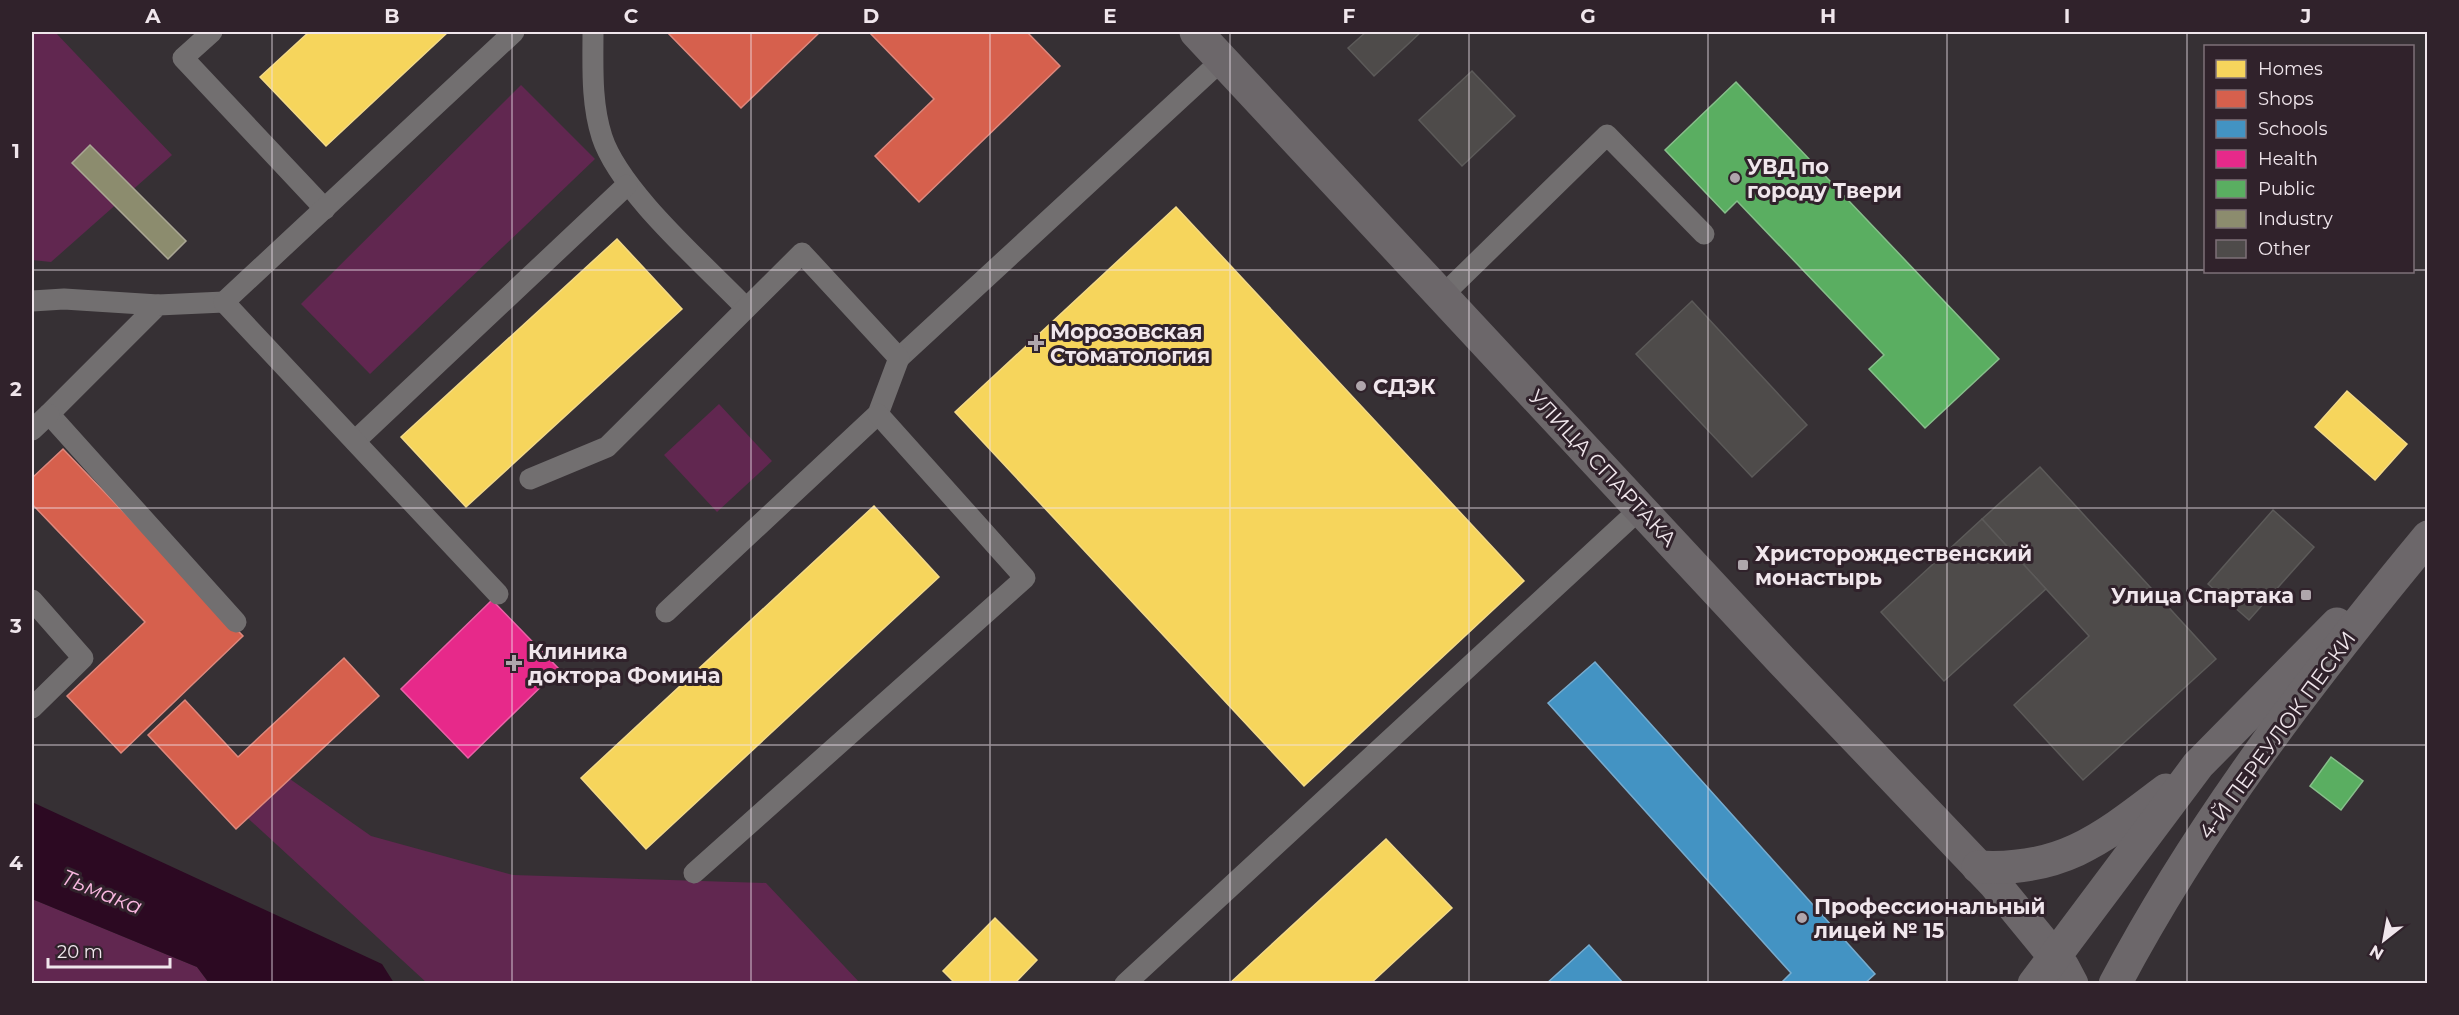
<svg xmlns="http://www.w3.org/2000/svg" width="2459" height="1015" viewBox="0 0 2459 1015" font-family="Montserrat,sans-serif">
	<rect width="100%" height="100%" fill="#363034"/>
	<g fill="#612750">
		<path d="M32,32H55L172,155L51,262L32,260Z"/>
		<path d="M521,85L595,159L370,374L301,304Z"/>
		<path d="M719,404L772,461L717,512L664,455Z"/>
		<path d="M280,772L371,836L513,875L766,883L860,983H427L239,810Z"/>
		<path d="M32,899L197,967L209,983H32Z"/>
	</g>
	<path fill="#2c0922" d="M32,802L382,964L394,983H209L197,967L32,899Z"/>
	<g fill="#f6d55c" stroke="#f4da87" stroke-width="1.5">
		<path d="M309,32H448L326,146L260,77Z"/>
		<path d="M1176,207L1524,581L1304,786L955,412Z"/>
		<path d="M617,239L682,309L466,507L401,437Z"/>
		<path d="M2347,391L2407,444L2375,480L2315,427Z"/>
		<path d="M874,506L939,577L646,849L581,778Z"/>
		<path d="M1386,839L1452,908L1370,984H1229Z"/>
		<path d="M995,918L1037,960L1014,984H956L943,971Z"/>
	</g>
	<g fill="#d6604d" stroke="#de887d" stroke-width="1.5">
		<path d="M667,32H820L741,108Z"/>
		<path d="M869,32H1027L1060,66L919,202L875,156L934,99Z"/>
		<path d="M63,449L243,636L121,753L67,696L145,622L32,504V478Z"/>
		<path d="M344,658L379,696L236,829L148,735L185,700L238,757Z"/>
	</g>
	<g fill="#4393c3" stroke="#77accf" stroke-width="1.5">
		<path d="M1595,662L1875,974L1864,984H1780L1791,973L1548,703Z"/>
		<path d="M1589,945L1624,984H1546Z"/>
	</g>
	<path fill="#e7298a" stroke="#ea62a7" stroke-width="1.5" d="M492,600L559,669L468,758L401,689Z"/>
	<g fill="#5aae61" stroke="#87bf8b" stroke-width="1.5">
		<path d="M1736,82L1999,359L1925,428L1869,369L1884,355L1737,201L1725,213L1665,150Z"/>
		<path d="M2331,757L2363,781L2341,810L2310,786Z"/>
	</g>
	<path fill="#8c8c6e" stroke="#aaa794" stroke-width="1.5" d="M90,145L186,241L168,259L72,163Z"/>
	<g fill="#4e4b4a" stroke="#5c5a59" stroke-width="1.5">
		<path d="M1366,32H1421L1374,76L1348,48Z"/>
		<path d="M1472,71L1515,116L1462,166L1419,120Z"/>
		<path d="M1692,301L1807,425L1752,477L1636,354Z"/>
		<path d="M2040,467L2216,659L2083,780L2014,705L2089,636L1982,519Z"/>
		<path d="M2273,510L2314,547L2249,620L2208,584Z"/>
		<path d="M1982,519L2046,589L1944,681L1881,612Z"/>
	</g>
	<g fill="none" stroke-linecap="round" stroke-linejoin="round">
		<g stroke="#726f70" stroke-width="21">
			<path d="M212,32L183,58L325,209"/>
			<path d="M593,32C593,66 591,103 602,137C620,192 704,264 746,308"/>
			<path d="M1442,296L1607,135L1704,234"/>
			<path d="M32,301L64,299L158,305"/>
			<path d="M224,302L158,305L49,414L236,622"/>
			<path d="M899,358L1222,60"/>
			<path d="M32,430L49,414"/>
			<path d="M355,441L627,185"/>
			<path d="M530,479L607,447L802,253L899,358L878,414L666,612"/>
			<path d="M498,594L224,302L514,32"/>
			<path d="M32,600L83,658L32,708"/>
			<path d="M694,873L1025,578L878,414"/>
			<path d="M1125,984L1641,508"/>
		</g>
		<g stroke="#6c676a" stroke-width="33">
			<path d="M1196,32L1782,661L1994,883L2063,967L2072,984"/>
			<path d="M1978,867C2062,872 2103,838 2166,790"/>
			<path d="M2034,984L2198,765L2337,624"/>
			<path d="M2115,984C2200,823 2312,677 2428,537"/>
		</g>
	</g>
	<path fill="none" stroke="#f0e6ec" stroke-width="1.5" stroke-opacity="0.55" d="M272,32V984M512,32V984M751,32V984M990,32V984M1230,32V984M1469,32V984M1708,32V984M1947,32V984M2187,32V984M32,270H2206M2412,270H2428M32,508H2428M32,745H2428"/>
	<g fill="#afa6ac" stroke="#30222b" stroke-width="2">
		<circle cx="1735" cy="178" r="6"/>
		<path d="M1033 334h6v6h6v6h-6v6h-6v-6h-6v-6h6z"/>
		<circle cx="1361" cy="386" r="6"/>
		<rect x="1737" y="559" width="12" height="12" rx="3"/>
		<rect x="2300" y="589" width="12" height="12" rx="3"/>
		<path d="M511 654h6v6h6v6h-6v6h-6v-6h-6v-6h6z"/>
		<circle cx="1802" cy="918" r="6"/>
	</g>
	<g text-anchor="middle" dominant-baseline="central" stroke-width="6" stroke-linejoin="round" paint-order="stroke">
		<g font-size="21" font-weight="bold" fill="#f0e6ec" stroke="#30222b" text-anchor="start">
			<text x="1747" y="166">УВД по<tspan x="1747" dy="24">городу Твери</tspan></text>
			<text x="1050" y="331">Морозовская<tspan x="1050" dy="24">Стоматология</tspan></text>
			<text x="1373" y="386">СДЭК</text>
			<text x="1755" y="553">Христорождественский<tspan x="1755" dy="24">монастырь</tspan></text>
			<text x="2294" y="595" text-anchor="end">Улица Спартака</text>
			<text x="528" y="651">Клиника<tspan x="528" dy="24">доктора Фомина</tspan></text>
			<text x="1814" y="906">Профессиональный<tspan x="1814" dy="24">лицей № 15</tspan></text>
		</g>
		<g font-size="21" fill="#f0e6ec" stroke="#30222b">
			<text transform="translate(1603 468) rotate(47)">УЛИЦА СПАРТАКА</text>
			<text transform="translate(2277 735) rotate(-54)">4-Й ПЕРЕУЛОК ПЕСКИ</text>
		</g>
		<g font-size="22" font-style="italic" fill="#f9b7e0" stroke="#30222b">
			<text transform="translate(102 892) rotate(22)">Тьмака</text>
		</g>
	</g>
	<rect width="2459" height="1015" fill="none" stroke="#30222b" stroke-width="66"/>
	<rect x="2204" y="45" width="210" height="228" fill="#30222b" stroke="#7d7078" stroke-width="1.5"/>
	<rect x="2216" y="60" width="30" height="18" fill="#f6d55c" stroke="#7d7078" stroke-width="1.5"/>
	<text x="2258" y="75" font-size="18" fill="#f0e6ec">Homes</text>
	<rect x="2216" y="90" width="30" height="18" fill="#d6604d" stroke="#7d7078" stroke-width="1.5"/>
	<text x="2258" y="105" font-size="18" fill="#f0e6ec">Shops</text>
	<rect x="2216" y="120" width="30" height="18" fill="#4393c3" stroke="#7d7078" stroke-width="1.5"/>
	<text x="2258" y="135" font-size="18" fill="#f0e6ec">Schools</text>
	<rect x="2216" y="150" width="30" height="18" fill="#e7298a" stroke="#7d7078" stroke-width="1.5"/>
	<text x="2258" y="165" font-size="18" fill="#f0e6ec">Health</text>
	<rect x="2216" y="180" width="30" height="18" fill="#5aae61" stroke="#7d7078" stroke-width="1.5"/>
	<text x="2258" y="195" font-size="18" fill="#f0e6ec">Public</text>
	<rect x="2216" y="210" width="30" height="18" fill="#8c8c6e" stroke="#7d7078" stroke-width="1.5"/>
	<text x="2258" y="225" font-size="18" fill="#f0e6ec">Industry</text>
	<rect x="2216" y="240" width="30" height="18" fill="#4e4b4a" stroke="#7d7078" stroke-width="1.5"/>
	<text x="2258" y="255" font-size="18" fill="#f0e6ec">Other</text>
	<g transform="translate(2384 940) rotate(211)" stroke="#30222b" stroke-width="4.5" paint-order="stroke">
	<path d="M0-4.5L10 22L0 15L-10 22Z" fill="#f0e6ec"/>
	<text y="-9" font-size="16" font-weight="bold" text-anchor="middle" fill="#f0e6ec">N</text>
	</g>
	<path d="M48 958v9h122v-9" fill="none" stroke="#f0e6ec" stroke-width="3"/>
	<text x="57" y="958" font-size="18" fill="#f0e6ec" stroke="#30222b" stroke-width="4.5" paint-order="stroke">20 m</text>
	<rect x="33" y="33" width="2393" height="949" fill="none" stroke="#f0e6ec" stroke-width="2"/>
	<g font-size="20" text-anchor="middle" font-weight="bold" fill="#f0e6ec">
		<text x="153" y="23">A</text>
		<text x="392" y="23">B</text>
		<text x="631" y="23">C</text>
		<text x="871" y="23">D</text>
		<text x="1110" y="23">E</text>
		<text x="1349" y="23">F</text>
		<text x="1588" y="23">G</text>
		<text x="1828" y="23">H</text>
		<text x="2067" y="23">I</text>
		<text x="2306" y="23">J</text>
		<text x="16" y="158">1</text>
		<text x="16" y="396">2</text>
		<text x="16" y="633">3</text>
		<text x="16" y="870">4</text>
	</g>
</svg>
